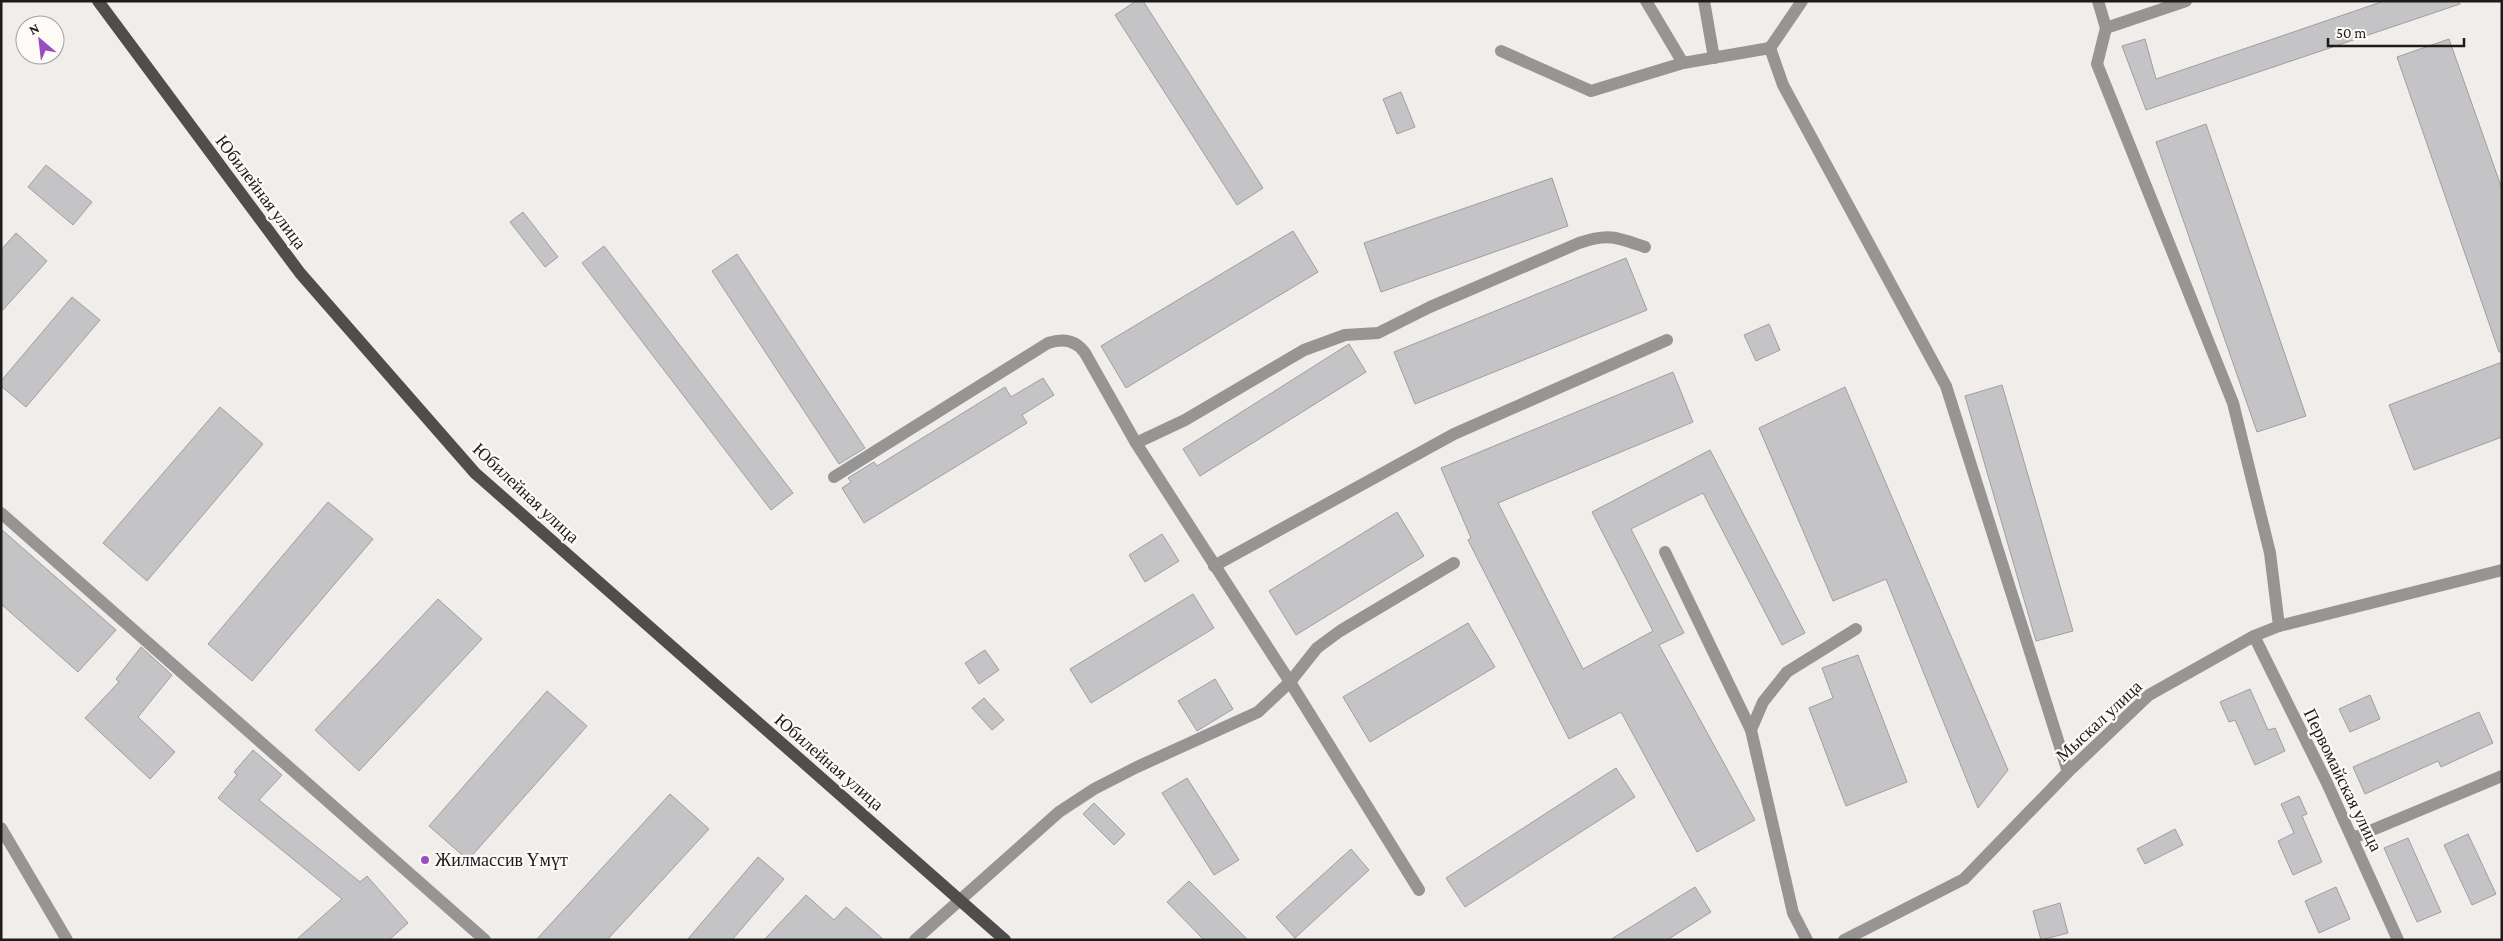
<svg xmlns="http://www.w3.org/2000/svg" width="2503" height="941" viewBox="0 0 2503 941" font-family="'Crimson Pro',serif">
	<rect width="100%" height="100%" fill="#f0edeb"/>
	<g fill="#c4c3c6" stroke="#9f9ea1">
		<path d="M1136,1H1143L1263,188L1237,205L1115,15Z"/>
		<path d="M2384,1H2459L2460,4L2146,110L2122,46L2145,39L2156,79Z"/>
		<path d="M2449,39L2502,189V352H2499L2397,57Z"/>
		<path d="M1401,92L1415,127L1397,134L1383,99Z"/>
		<path d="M2206,124L2306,416L2257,432L2156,142Z"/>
		<path d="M46,165L92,202L73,225L28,187Z"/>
		<path d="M1552,178L1568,226L1381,292L1364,243Z"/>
		<path d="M523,212L558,257L545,267L510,222Z"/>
		<path d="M1293,231L1318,272L1126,388L1101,346Z"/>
		<path d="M16,233L47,261L1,312V250Z"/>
		<path d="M604,246L793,493L771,510L582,263Z"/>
		<path d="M737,254L865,448L839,464L712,271Z"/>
		<path d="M1626,258L1647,310L1415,404L1394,352Z"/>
		<path d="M72,297L100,320L26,407L1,386V381Z"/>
		<path d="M1769,324L1780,350L1756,361L1744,335Z"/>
		<path d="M1349,344L1366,372L1200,476L1183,449Z"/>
		<path d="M2502,362V437L2414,470L2389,405Z"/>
		<path d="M1673,372L1693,422L1498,503L1583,669L1653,631L1592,512L1710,450L1805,633L1782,645L1703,493L1631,529L1684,633L1659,645L1755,820L1697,852L1621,712L1569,739L1468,540L1471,538L1441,468Z"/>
		<path d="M1043,378L1054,395L1022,415L1027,423L864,523L842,488L851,482L848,478L874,462L877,466L1005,387L1011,397Z"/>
		<path d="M2002,385L2073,631L2036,641L1965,396Z"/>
		<path d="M1845,387L2008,770L1978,808L1886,579L1833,601L1759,428Z"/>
		<path d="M220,407L263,444L147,581L103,543Z"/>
		<path d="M328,502L373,539L252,681L208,644Z"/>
		<path d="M1397,512L1424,556L1296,635L1269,591Z"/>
		<path d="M1,529L116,630L78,672L1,604Z"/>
		<path d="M1162,534L1179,561L1145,582L1129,555Z"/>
		<path d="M1193,594L1214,628L1091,703L1070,669Z"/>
		<path d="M438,599L482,639L359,771L315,730Z"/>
		<path d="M1468,623L1495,667L1370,742L1343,697Z"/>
		<path d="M141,647L172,675L138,717L175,752L150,779L85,718L119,682L116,679Z"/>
		<path d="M985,650L999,670L979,684L965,663Z"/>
		<path d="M1858,655L1907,782L1846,806L1809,708L1833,698L1822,668Z"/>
		<path d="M1215,679L1233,709L1197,731L1178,701Z"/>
		<path d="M2250,689L2268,730L2275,728L2285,751L2255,765L2235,720L2229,722L2220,702Z"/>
		<path d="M547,691L587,726L468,860L429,826Z"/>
		<path d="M2370,695L2380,719L2350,732L2339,709Z"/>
		<path d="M984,698L1004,720L992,730L972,708Z"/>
		<path d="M2479,712L2493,743L2441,767L2438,761L2365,794L2353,767Z"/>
		<path d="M253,750L282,775L259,800L360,882L367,876L408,923L389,940H296L342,899L218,798L237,775L234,772Z"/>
		<path d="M1616,768L1635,797L1465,907L1446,878Z"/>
		<path d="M1187,778L1239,860L1214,875L1162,793Z"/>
		<path d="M670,794L709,829L607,940H536Z"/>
		<path d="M2299,796L2307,814L2302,816L2322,862L2293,875L2278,841L2294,833L2281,804Z"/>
		<path d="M1094,803L1125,834L1114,845L1083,814Z"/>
		<path d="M2175,829L2183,845L2145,864L2137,849Z"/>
		<path d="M2468,834L2496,894L2472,905L2444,845Z"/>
		<path d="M2408,838L2441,912L2417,922L2384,848Z"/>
		<path d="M1351,849L1369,870L1295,938L1276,917Z"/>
		<path d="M758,857L784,879L732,940H687Z"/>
		<path d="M1189,881L1248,940H1204L1167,902Z"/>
		<path d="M1695,887L1711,912L1667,940H1610Z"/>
		<path d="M2336,887L2350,919L2319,933L2305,901Z"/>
		<path d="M806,895L834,920L846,907L884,940H764Z"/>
		<path d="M2060,903L2068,933L2041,940L2033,911Z"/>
	</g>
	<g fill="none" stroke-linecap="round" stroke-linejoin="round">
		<g stroke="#969594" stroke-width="12">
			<path d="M1646,1L1683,63L1770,48"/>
			<path d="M1704,1L1714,58"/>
			<path d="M2098,1L2106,28L2097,64L2233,403L2270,553L2279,626"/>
			<path d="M2106,28L2186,1"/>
			<path d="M1770,48L1783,85L1946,386L2068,772"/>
			<path d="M1770,48L1802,1"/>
			<path d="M1501,51L1591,91L1683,63"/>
			<path d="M1136,443L1185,420L1304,350L1345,335L1378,333L1430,307L1579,243C1608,233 1617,237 1645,247"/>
			<path d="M834,477L1048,343C1063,338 1076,340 1085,353L1136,443L1290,682L1419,890"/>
			<path d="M1,513L485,940"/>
			<path d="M1665,552L1751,730"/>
			<path d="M1214,566L1454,434L1667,340"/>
			<path d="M2254,636L2327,783L2398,940"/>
			<path d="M1,828L67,940"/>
			<path d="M2353,838L2502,776"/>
			<path d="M915,940L1059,812L1094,789L1137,767L1258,712L1290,682L1317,648L1340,631L1454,563"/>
			<path d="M1807,940L1793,913L1751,730L1763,702L1787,672L1856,629"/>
			<path d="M1844,940L1964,879L2068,772L2149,695L2254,636L2279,626L2502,570"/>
		</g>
		<path stroke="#4f4e4c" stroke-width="12" d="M98,1L300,273L475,473L1005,940"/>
	</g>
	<circle fill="#9b4dbe" stroke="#fdfaf8" stroke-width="2" cx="425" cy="860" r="5"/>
	<g text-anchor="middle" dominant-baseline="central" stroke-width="4.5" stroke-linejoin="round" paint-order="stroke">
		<g font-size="18" fill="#1d1c1b" stroke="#fdfaf8">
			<text transform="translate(261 192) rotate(53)">Юбилейная улица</text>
			<text transform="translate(526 493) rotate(43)">Юбилейная улица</text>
			<text transform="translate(2099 721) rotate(-43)">Мыскал улица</text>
			<text transform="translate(829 762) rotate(41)">Юбилейная улица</text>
			<text transform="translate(2343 780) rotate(64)">Первомайская улица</text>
		</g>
		<g font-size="18" fill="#1d1c1b" stroke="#fdfaf8" text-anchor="start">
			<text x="435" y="860">Жилмассив Үмүт</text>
		</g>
	</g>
	<rect width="2503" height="941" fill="none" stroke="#1d1c1b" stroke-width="5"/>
	<g transform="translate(40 40) rotate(332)"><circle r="24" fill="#fdfaf8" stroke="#a3a1a0"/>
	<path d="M0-4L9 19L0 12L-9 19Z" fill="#9b4dbe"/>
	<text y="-8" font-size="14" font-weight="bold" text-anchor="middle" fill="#1d1c1b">N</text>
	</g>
	<path d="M2328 38v8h136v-8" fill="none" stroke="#1d1c1b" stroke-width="2.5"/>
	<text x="2336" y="38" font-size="15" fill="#1d1c1b" stroke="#fdfaf8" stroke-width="4" paint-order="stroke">50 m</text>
</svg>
